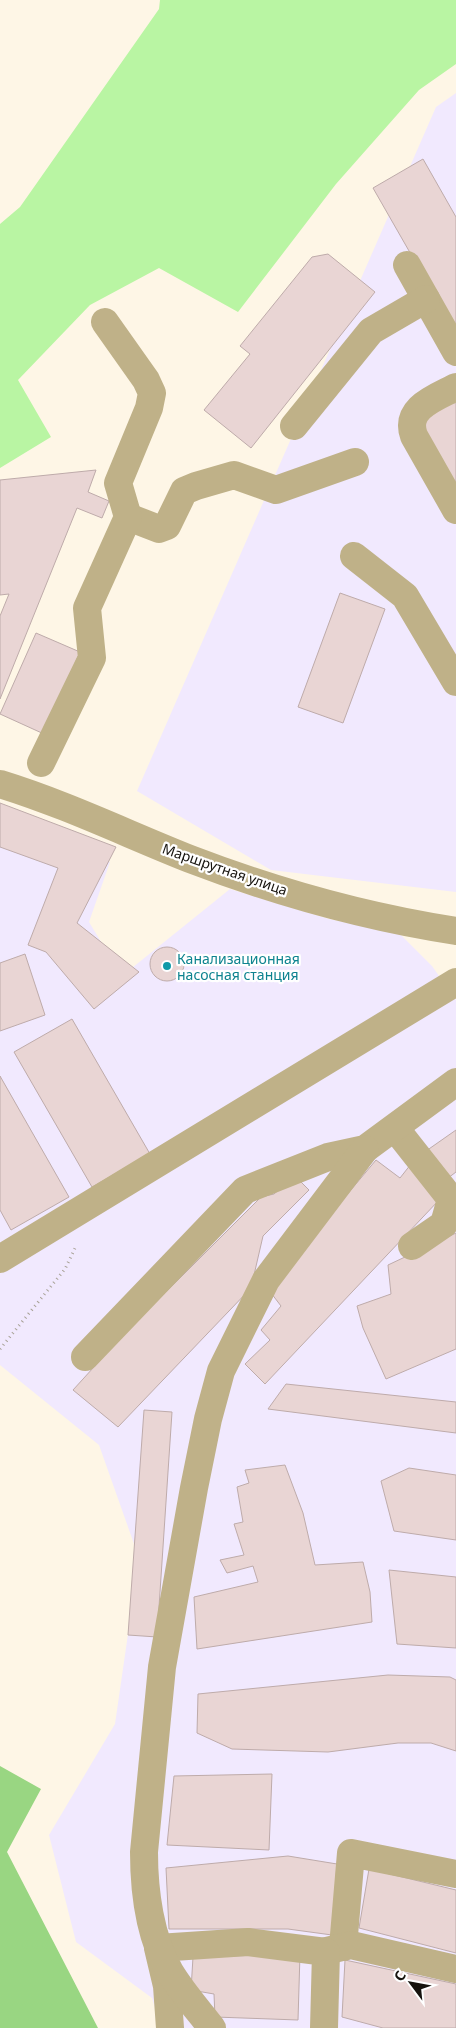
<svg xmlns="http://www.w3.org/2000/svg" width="456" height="2028" viewBox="0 0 456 2028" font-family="'Noto Sans',sans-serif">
	<rect width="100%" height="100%" fill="#fef6e6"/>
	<g fill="#f1e9fe">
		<path d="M456,93V892L271,870L137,791L436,107Z"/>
		<path d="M0,820L110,862L89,922L122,976L230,889L329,919L399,933L432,966L456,1000V2028H161L152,1998L76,1942L49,1835L115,1724L139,1558L99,1445L0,1365Z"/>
	</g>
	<path fill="#b9f5a3" d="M160,0H456V64L419,90L336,184L238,312L159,268L90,305L18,380L51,437L0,468V224L20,207L159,9Z"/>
	<path fill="#99d682" d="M0,1766L41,1789L7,1852L98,2028H0Z"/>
	<g fill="#e9d5d4" stroke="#beabaa">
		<path d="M423,159L456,217V333L373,188Z"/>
		<path d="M328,254L375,292L251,448L204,410L250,354L240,346L312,257Z"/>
		<path d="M456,398V496L416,420Z"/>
		<path d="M96,470L88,492L109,501L102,518L77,508L0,699V616L9,594L0,595V480Z"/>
		<path d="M340,593L385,609L343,723L298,707Z"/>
		<path d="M36,633L80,652L44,734L0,714Z"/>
		<path d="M0,803L116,847L77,923L139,972L94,1009L46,952L28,945L58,868L0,847Z"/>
		<circle cx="167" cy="964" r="17"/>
		<path d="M25,954L45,1015L0,1031V963Z"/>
		<path d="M72,1019L150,1154L92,1187L14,1052Z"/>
		<path d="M0,1076L69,1197L11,1230L0,1210Z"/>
		<path d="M456,1130V1172L448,1178L426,1151Z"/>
		<path d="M376,1160L400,1178L411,1164L440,1199L265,1384L245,1364L270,1340L261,1330L281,1306L268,1289Z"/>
		<path d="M295,1176L309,1190L263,1236L251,1288L118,1427L73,1390L124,1334L261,1197L274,1194Z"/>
		<path d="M456,1233V1349L386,1379L363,1328L357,1306L391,1294L388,1265Z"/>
		<path d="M286,1384L456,1402V1433L268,1409Z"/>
		<path d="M144,1410L172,1412L157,1637L128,1635Z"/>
		<path d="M285,1465L303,1513L315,1565L363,1562L370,1592L372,1622L197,1649L194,1597L258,1582L253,1566L227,1573L220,1560L244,1555L234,1524L243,1522L237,1487L249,1483L245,1470Z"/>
		<path d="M409,1468L456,1475V1540L394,1531L381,1481Z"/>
		<path d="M389,1570L456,1577V1648L397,1644Z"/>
		<path d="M388,1675L450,1677L456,1680V1751L431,1743H398L328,1752L232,1749L197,1733L198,1694Z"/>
		<path d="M272,1774L269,1850L167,1845L174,1776Z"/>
		<path d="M288,1856L337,1864L332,1935L288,1929H169L166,1868Z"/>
		<path d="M369,1869L456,1890V1953L359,1928Z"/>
		<path d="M300,1954L298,2020L215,2017L214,1994L191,1990L193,1957Z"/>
		<path d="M345,1960L456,1984V2028H383L342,2017Z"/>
	</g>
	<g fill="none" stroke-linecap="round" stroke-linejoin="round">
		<path stroke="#a8a296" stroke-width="3" stroke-dasharray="1 4" stroke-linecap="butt" d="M0,1349L65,1269L76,1246"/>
		<g stroke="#bfb188" stroke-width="28">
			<path d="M407,265L456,352"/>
			<path d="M456,387C435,398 404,408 414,436L456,510"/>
			<path d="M294,426L371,331L426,299"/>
			<path d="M128,517L159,529L167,526L184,491L196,486L234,475L276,490L355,462"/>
			<path d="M354,556L405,596L456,682"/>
			<path d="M41,763L92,658L87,608L128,517L118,483L149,408L152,393L146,380L105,322"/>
			<path d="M0,784C65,804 127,834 190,859C276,892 365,917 456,931"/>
			<path d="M395,1128L451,1199L444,1224L412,1246"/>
			<path d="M0,1259L456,982"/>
			<path d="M85,1357L245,1190L328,1157L365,1149L456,1082"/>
			<path d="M343,1947L351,1853L456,1874"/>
			<path d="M326,1951L351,1945L456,1969"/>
			<path d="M170,2028L167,1986L158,1948L248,1942L326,1952L324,2028"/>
			<path d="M212,2028C198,2010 182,1992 170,1972C150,1938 144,1891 144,1852L162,1667L194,1488L208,1419L221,1371L266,1280L365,1149"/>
		</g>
	</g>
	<circle fill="#0f9aa8" stroke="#fff" stroke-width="2" cx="167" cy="966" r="5"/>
	<g text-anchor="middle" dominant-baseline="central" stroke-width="4.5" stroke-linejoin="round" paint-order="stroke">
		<g font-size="14" fill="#16130e" stroke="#fff">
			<text transform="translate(225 869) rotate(19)">Маршрутная улица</text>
		</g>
		<g font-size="14" fill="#0d838f" stroke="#fff" text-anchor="start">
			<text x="177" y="958">Канализационная<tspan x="177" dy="16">насосная станция</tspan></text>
		</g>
	</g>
	<g transform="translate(411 1983) rotate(302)" stroke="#ffffff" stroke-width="4" paint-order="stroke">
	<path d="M0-4L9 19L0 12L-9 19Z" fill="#16130e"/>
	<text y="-8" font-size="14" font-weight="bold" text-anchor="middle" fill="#16130e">С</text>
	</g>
</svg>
